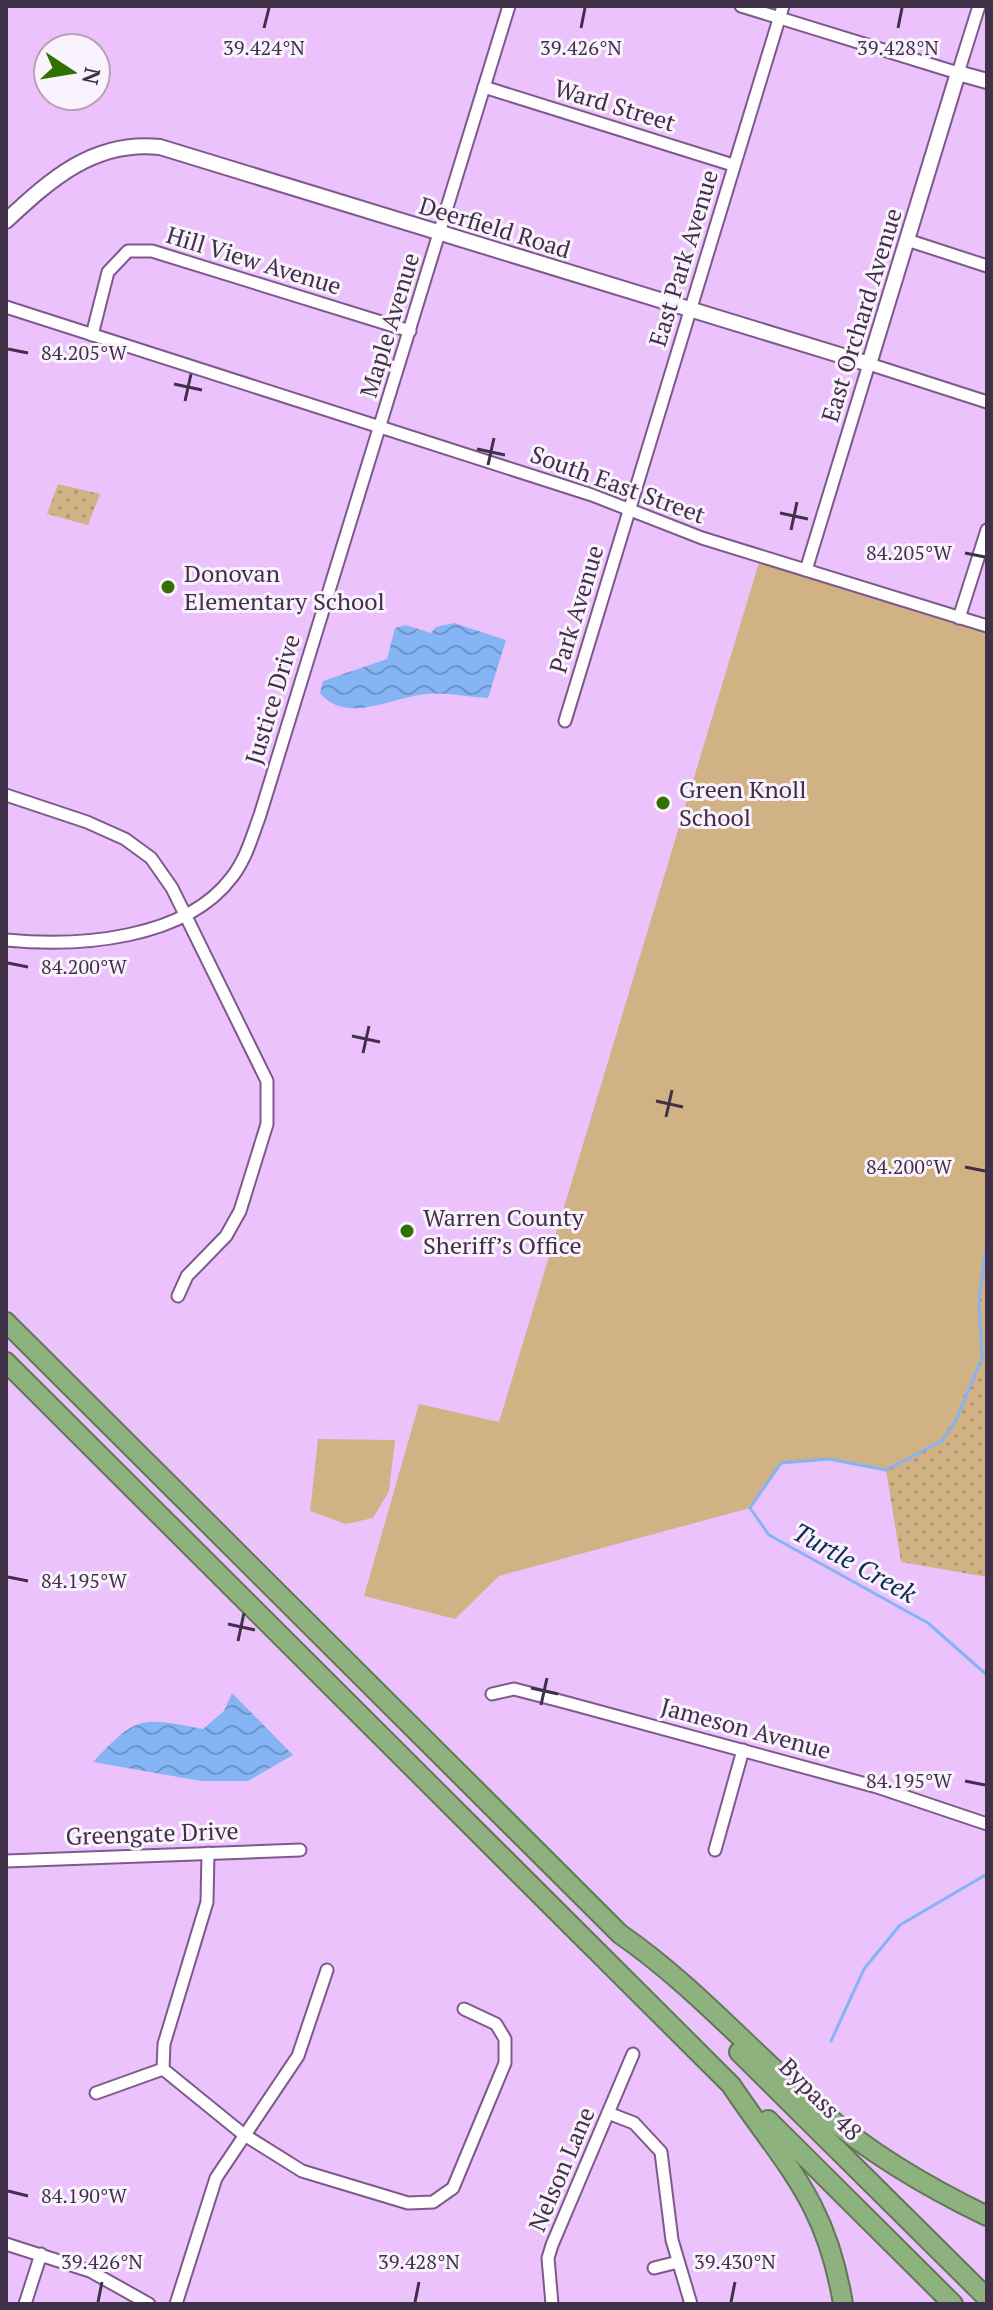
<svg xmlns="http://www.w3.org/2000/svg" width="993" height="2310" viewBox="0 0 993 2310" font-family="'PT Serif',serif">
	<defs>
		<pattern id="park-dots" width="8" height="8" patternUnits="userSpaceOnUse" patternTransform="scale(2)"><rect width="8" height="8" fill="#d1b284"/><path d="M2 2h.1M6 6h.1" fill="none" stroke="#ab916e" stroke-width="1.8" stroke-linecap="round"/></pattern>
		<pattern id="water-waves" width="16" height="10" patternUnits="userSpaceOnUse" patternTransform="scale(2)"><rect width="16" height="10" fill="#85b4f5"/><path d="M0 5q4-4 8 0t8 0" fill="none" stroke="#6e93c8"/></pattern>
	</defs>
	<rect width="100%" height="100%" fill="#ecc2fc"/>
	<g fill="#d1b284">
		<path d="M761,556L987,626V1240L979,1300L982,1358L956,1420L942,1441L886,1470L829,1459L781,1463L750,1508L499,1576L455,1619L364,1596L419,1404L499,1422Z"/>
		<path d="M318,1439L395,1440L389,1491L373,1518L346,1524L310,1511Z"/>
	</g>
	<g fill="url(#park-dots)">
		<path d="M58,484L100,494L88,525L47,514Z"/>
		<path d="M987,1240V1577L901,1562L886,1470L942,1441L982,1358L979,1300Z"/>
	</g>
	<g fill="url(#water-waves)">
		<path d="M454,623L506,640L488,698C468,697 446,692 426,694C393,697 346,725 320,693L323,681L387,659L395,628L406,625L431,633L436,627Z"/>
		<path d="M232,1693L293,1755L248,1781H201L93,1762C137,1715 141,1717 203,1729L224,1711Z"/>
	</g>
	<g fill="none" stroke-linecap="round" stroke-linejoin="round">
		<g stroke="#85b4f5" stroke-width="3">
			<path d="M987,1240L979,1300L982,1358L956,1420L942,1441L886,1470L829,1459L781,1463L750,1508L769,1535L928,1623L987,1675"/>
			<path d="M831,2041L864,1969L900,1925L987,1874"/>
		</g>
		<defs>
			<g id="minor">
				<path d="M741,6L958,73L979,6"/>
				<path d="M484,87L733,165"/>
				<path d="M907,240L987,266"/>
				<path d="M6,307L592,495L702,538L987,626"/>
				<path d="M92,335L108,272L128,251H152L410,331"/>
				<path d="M806,570L869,364L987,402"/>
				<path d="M959,618L987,530"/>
				<path d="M565,721L783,6"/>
				<path d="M6,795L87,822L125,839L151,858L172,888L267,1081V1124L240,1211L226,1236L187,1276L178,1296"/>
				<path d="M6,940C78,947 185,940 232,877C246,859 252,837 260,815L509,6"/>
				<path d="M492,1694L514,1689L568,1703L877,1787L987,1824"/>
				<path d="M715,1850L743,1750"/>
				<path d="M208,1853L207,1902L164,2044L163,2069L243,2134L302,2171L408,2203L433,2202L453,2188L505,2063V2039L496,2024L464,2009"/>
				<path d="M6,1861L300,1850"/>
				<path d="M96,2093L163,2069"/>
				<path d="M608,2113L634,2123L661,2152L672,2240L691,2304"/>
				<path d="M6,2244L90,2271L149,2304"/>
				<path d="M654,2268L678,2262"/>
				<path d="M25,2304L41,2254"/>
				<path d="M176,2304L216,2178L298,2056L327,1970"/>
				<path d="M552,2304L548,2258L552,2245L633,2054"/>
			</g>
			<path id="tertiary" d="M6,221C51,179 94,140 160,147L869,364L958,73L987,81"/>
			<g id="trunk">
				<path d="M6,1322L620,1934C694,1985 753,2054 822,2112C871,2154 929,2188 987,2216"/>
				<path d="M6,1362L731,2085C786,2167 826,2200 843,2304"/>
				<path d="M739,2052L987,2298"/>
				<path d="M768,2120L953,2304"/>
			</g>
		</defs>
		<use href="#minor" stroke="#7e598c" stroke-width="15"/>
		<use href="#tertiary" stroke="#7e598c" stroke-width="18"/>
		<use href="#trunk" stroke="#617856" stroke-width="22"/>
		<use href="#minor" stroke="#fff" stroke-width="11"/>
		<use href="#tertiary" stroke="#fff" stroke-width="14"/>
		<use href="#trunk" stroke="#8eb27e" stroke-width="18"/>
	</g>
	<path fill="none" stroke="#413148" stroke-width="3" d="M264,28L269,8M581,28L585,8M898,28L902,8M8,349L28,353M174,384L202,390M185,401L191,374M477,449L505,455M488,465L494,438M780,513L808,519M791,530L797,502M965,553L985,557M8,963L28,967M352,1036L380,1042M363,1053L369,1026M656,1101L683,1107M666,1117L672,1090M965,1167L985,1171M8,1577L28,1581M228,1624L255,1630M238,1641L244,1613M531,1688L558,1694M541,1705L547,1678M965,1781L985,1785M8,2191L28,2196M98,2302L102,2282M415,2302L419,2282M731,2302L735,2282"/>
	<g fill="#337003" stroke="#faf2fd" stroke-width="3">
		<circle cx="168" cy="587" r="8"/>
		<circle cx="663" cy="803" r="8"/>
		<circle cx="407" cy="1231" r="8"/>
	</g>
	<g text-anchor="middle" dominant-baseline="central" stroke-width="6" stroke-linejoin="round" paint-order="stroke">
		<g font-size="24" fill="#413148" stroke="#faf2fd">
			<text transform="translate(615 105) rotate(17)">Ward Street</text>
			<text transform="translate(495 227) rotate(17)">Deerfield Road</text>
			<text transform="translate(683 258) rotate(-73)">East Park Avenue</text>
			<text transform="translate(254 260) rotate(17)">Hill View Avenue</text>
			<text transform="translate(861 315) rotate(-73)">East Orchard Avenue</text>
			<text transform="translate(389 325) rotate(-73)">Maple Avenue</text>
			<text transform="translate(618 484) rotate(20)">South East Street</text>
			<text transform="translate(576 609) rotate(-73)">Park Avenue</text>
			<text transform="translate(272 699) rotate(-73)">Justice Drive</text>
			<text transform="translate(746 1728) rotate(15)">Jameson Avenue</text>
			<text transform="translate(152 1833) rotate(-2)">Greengate Drive</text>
			<text transform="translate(821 2099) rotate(45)">Bypass 48</text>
			<text transform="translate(561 2169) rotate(-67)">Nelson Lane</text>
		</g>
		<g font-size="24" fill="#413148" stroke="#faf2fd" text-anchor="start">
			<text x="184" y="573">Donovan<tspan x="184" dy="28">Elementary School</tspan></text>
			<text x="679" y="789">Green Knoll<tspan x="679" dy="28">School</tspan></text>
			<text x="423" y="1217">Warren County<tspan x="423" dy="28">Sheriff’s Office</tspan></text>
		</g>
		<g font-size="26" font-style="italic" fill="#0d2c54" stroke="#faf2fd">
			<text transform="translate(855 1562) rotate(29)">Turtle Creek</text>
		</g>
	</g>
	<g font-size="20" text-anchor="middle" fill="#413148" stroke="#faf2fd" stroke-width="6" stroke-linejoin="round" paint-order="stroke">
		<text x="264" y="55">39.424°N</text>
		<text x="581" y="55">39.426°N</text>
		<text x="898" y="55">39.428°N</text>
		<text x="84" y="360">84.205°W</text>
		<text x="909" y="560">84.205°W</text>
		<text x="84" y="974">84.200°W</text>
		<text x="909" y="1174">84.200°W</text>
		<text x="84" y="1588">84.195°W</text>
		<text x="909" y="1788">84.195°W</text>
		<text x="84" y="2203">84.190°W</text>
		<text x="102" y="2269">39.426°N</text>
		<text x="419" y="2269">39.428°N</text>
		<text x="735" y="2269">39.430°N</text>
	</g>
	<rect width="993" height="2310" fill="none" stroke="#413148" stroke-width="16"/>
	<g transform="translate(72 72) rotate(102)"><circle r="38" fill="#faf2fd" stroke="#b0a5b5" stroke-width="2"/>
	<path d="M0-6L14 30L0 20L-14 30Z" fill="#337003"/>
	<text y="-12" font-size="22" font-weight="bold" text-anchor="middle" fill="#413148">N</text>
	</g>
</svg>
